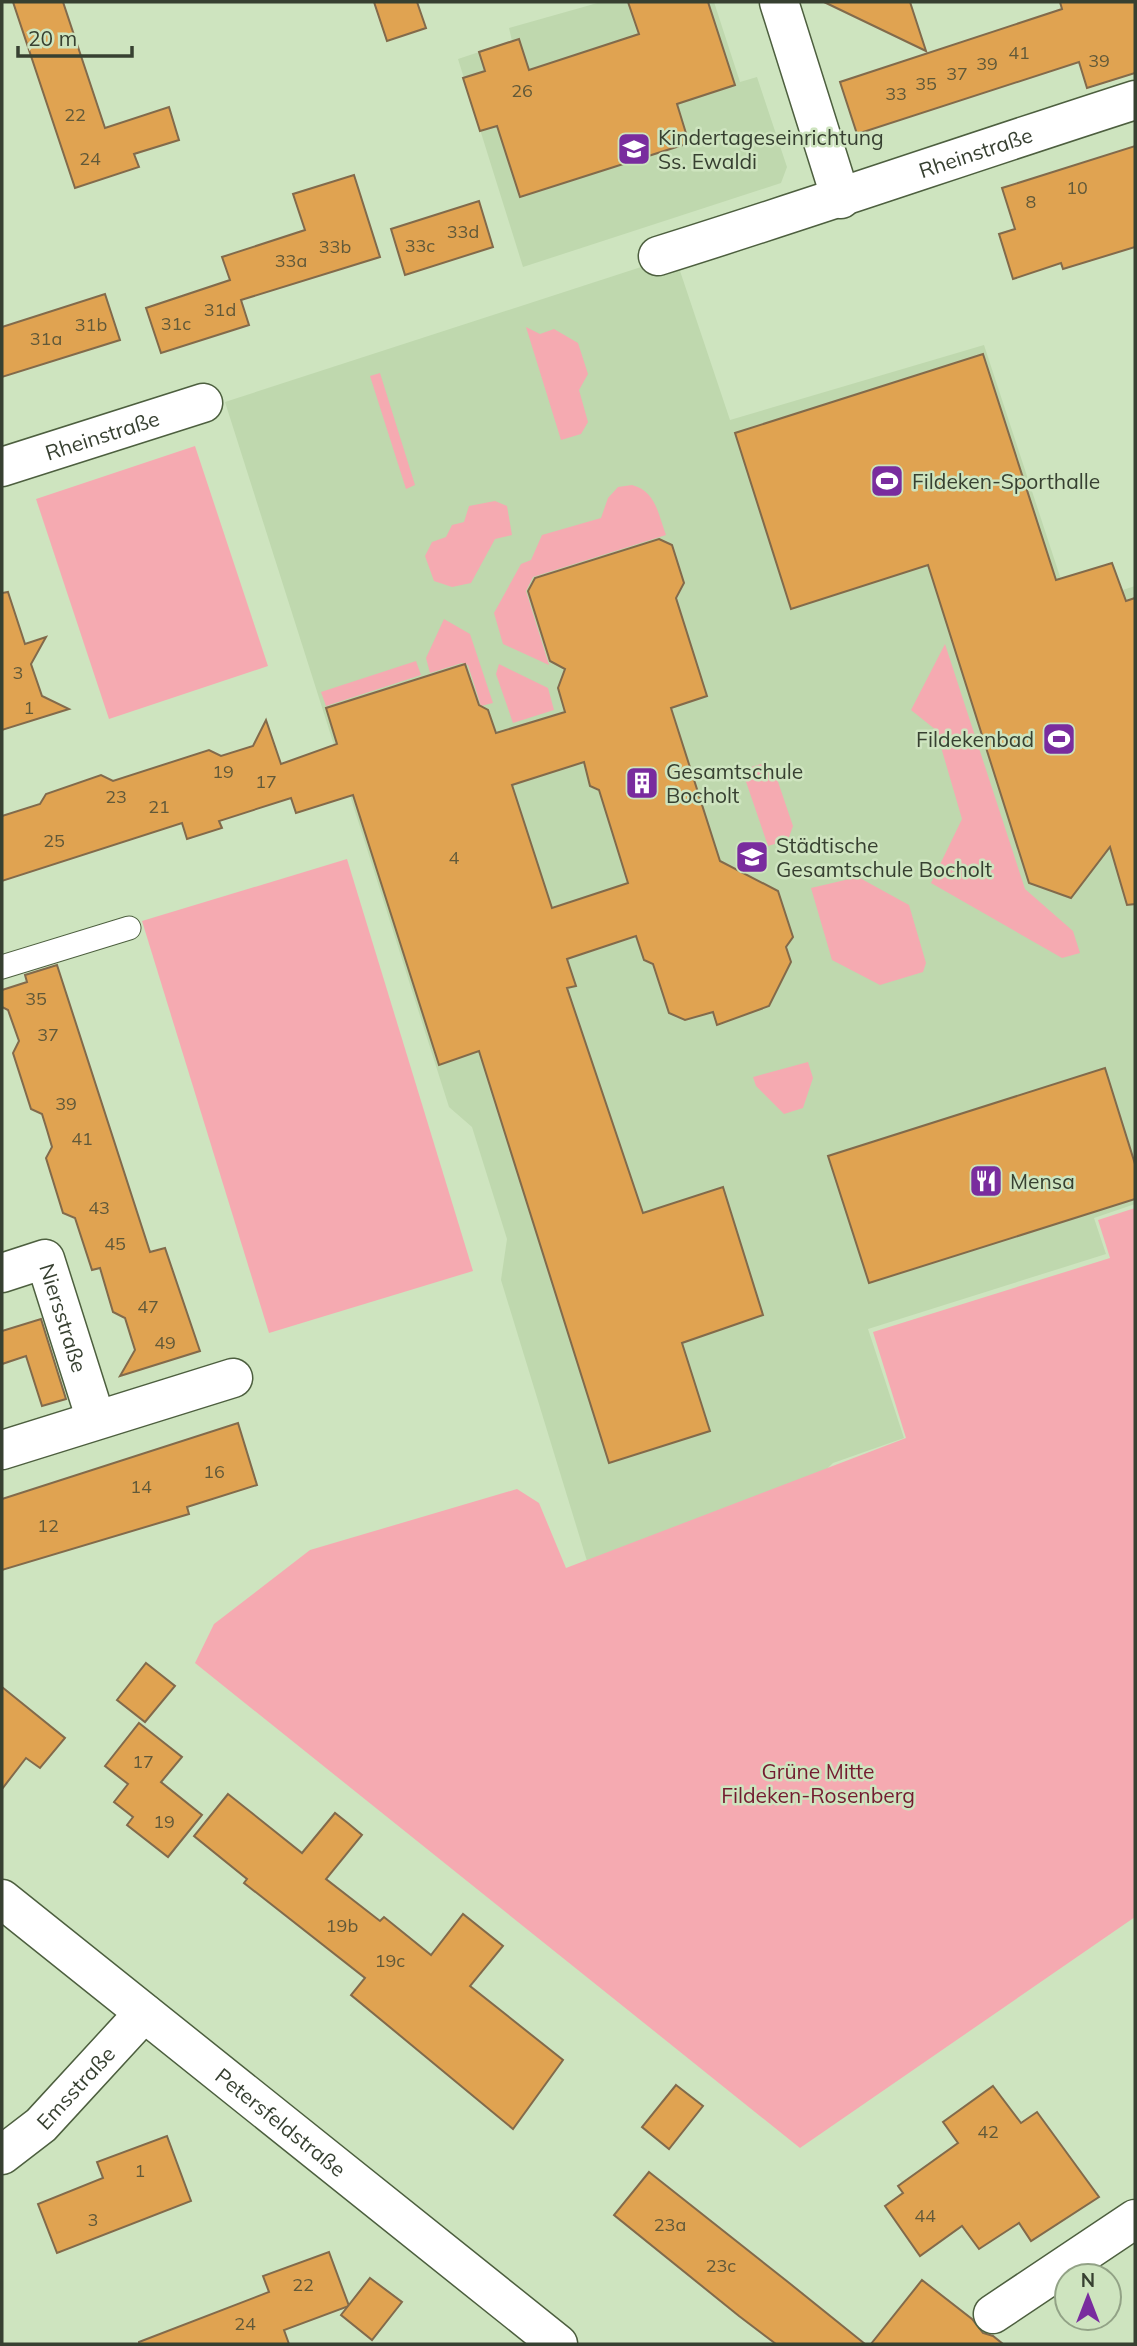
<svg xmlns="http://www.w3.org/2000/svg" width="1137" height="2346" viewBox="0 0 1137 2346" font-family="Mulish,sans-serif">
	<rect width="100%" height="100%" fill="#cee4bf"/>
	<g fill="#bfd8ae">
		<path d="M601,2H714L740,82L757,77L787,167L781,183L523,267L458,59L512,41L509,28Z"/>
		<path d="M675,256L730,420L984,345L1070,607L1135,586V1204L1094,1218L1106,1254L868,1329L904,1438L833,1463L794,1501L587,1561L501,1280L507,1239L472,1127L449,1107L225,402Z"/>
	</g>
	<g fill="#f5aab1">
		<path d="M526,327L540,334L554,329L578,343L588,374L579,390L588,422L581,434L561,440Z"/>
		<path d="M380,373L415,485L406,489L370,376Z"/>
		<path d="M195,446L268,666L109,719L36,499Z"/>
		<path d="M632,485C656,491 658,514 666,535L533,577L526,591L549,665L503,644L494,613L521,564L531,560L542,535L601,518L608,498L618,487Z"/>
		<path d="M495,501L507,506L512,535L495,539L471,583L452,587L434,581L425,556L432,542L446,537L452,525L464,522L469,506Z"/>
		<path d="M444,619L470,634L493,703L481,706L468,665L462,663L430,673L426,658Z"/>
		<path d="M945,644L1025,889L1073,931L1080,953L1062,958L931,883L962,819L936,730L911,710Z"/>
		<path d="M416,661L421,675L326,706L321,692Z"/>
		<path d="M499,664L548,688L554,710L513,723L496,674Z"/>
		<path d="M761,764L774,770L793,826L788,840L768,846L742,770Z"/>
		<path d="M347,859L473,1271L269,1333L142,921Z"/>
		<path d="M858,877L909,905L926,963L923,972L880,985L832,960L811,888Z"/>
		<path d="M808,1062L813,1078L803,1108L784,1114L756,1086L753,1077Z"/>
		<path d="M1135,1208V1917L800,2148L195,1663L214,1624L310,1550L517,1489L539,1503L566,1568L906,1438L873,1332L1110,1258L1098,1220Z"/>
	</g>
	<g fill="#e0a351" stroke="#826a4b" stroke-width="2" fill-rule="evenodd">
		<path d="M13,2H63L105,128L169,107L179,140L134,154L139,167L75,188Z"/>
		<path d="M374,2H417L426,28L387,41Z"/>
		<path d="M628,2H708L735,85L677,104L689,143L520,197L497,126L480,131L463,78L485,71L479,52L519,39L529,70L639,34Z"/>
		<path d="M824,2H910L926,51Z"/>
		<path d="M1060,2H1135V73L1087,88L1079,62L857,134L840,82L1062,9Z"/>
		<path d="M1135,146V247L1063,269L1061,263L1013,279L999,234L1015,229L1002,188Z"/>
		<path d="M354,175L380,257L241,300L249,325L161,353L146,308L230,280L222,257L305,230L293,194Z"/>
		<path d="M479,201L493,247L405,275L391,229Z"/>
		<path d="M105,294L120,340L2,377V327Z"/>
		<path d="M983,354L1056,580L1112,563L1126,601L1135,598V904L1127,905L1110,847L1071,898L1029,883L928,565L791,609L735,433Z"/>
		<path d="M659,539L672,545L684,583L676,598L707,696L671,708L720,861L778,891L793,937L786,947L791,962L769,1006L717,1025L713,1012L685,1020L669,1013L653,964L644,960L636,936L567,959L576,986L567,988L643,1213L723,1187L763,1315L682,1343L710,1431L609,1463L479,1051L439,1065L353,795L296,813L291,798L219,821L222,828L187,839L182,823L2,881V816L40,804L46,794L101,775L113,781L209,750L221,756L253,746L266,720L281,764L337,744L326,708L465,664L479,705L488,710L496,733L565,712L558,688L565,669L550,661L528,591L535,578ZM584,762L590,786L599,790L628,883L552,908L512,785Z"/>
		<path d="M8,592L25,644L46,637L31,664L42,696L69,709L2,730V593Z"/>
		<path d="M57,965L150,1252L165,1248L200,1351L120,1376L135,1350L125,1318L113,1312L100,1268L92,1270L75,1218L63,1213L46,1158L52,1147L47,1130L42,1114L31,1109L13,1053L19,1041L8,1010L2,1007V990L27,982L25,975Z"/>
		<path d="M1105,1068L1135,1164V1199L869,1283L828,1156Z"/>
		<path d="M41,1319L66,1399L42,1406L26,1356L2,1364V1331Z"/>
		<path d="M238,1423L257,1485L187,1507L189,1514L2,1570V1499Z"/>
		<path d="M146,1663L175,1686L145,1722L117,1700Z"/>
		<path d="M2,1687L65,1738L40,1768L26,1758L2,1789Z"/>
		<path d="M139,1723L182,1757L161,1782L202,1815L168,1857L127,1825L133,1817L114,1802L128,1784L105,1766Z"/>
		<path d="M228,1794L302,1853L335,1813L349,1824L362,1835L326,1879L380,1921L384,1917L431,1955L463,1914L503,1946L470,1986L563,2060L513,2129L351,1995L365,1978L244,1883L247,1879L194,1836Z"/>
		<path d="M676,2085L703,2106L669,2149L642,2127Z"/>
		<path d="M993,2086L1021,2123L1037,2112L1099,2197L1031,2241L1019,2223L979,2249L962,2226L920,2256L885,2206L903,2193L898,2186L958,2143L943,2122Z"/>
		<path d="M167,2136L191,2201L57,2253L38,2204L103,2178L97,2162Z"/>
		<path d="M649,2172L788,2282L865,2344H776L739,2316L614,2215Z"/>
		<path d="M329,2252L349,2306L284,2330L289,2344H139V2342L269,2292L263,2276Z"/>
		<path d="M370,2278L402,2302L372,2340L341,2315Z"/>
		<path d="M922,2280L972,2319L983,2333L993,2336L1003,2344H871Z"/>
	</g>
	<g fill="none" stroke-linecap="round" stroke-linejoin="round">
		<defs>
			<path id="service" d="M2,967L129,928"/>
			<g id="minor">
				<path d="M779,2L841,199"/>
				<path id="s1" d="M658,256C818,206 976,151 1135,100"/>
				<path id="s2" d="M2,467L203,403"/>
				<path id="s3" d="M2,1273L45,1259L96,1420"/>
				<path d="M2,1450L233,1378"/>
				<path id="s4" d="M2,1899L558,2344"/>
				<path id="s5" d="M2,2155L41,2125L144,2013"/>
				<path d="M993,2314L1135,2219"/>
			</g>
		</defs>
		<use href="#service" stroke="#4d5f3f" stroke-width="25"/>
		<use href="#minor" stroke="#4d5f3f" stroke-width="41"/>
		<use href="#service" stroke="#fff" stroke-width="23"/>
		<use href="#minor" stroke="#fff" stroke-width="38"/>
	</g>
	<defs>
		<symbol id="school-square" viewBox="-11 -11 22 22"><rect x="-9" y="-9" width="18" height="18" rx="4" fill="#792c9e" stroke="#cee4bf"/><path d="M0-5L7-2L0 1L-7-2ZM-4 1L0 2.5L4 1V4Q0 6-4 4Z" fill="#fff"/></symbol>
		<symbol id="stadium-square" viewBox="-11 -11 22 22"><rect x="-9" y="-9" width="18" height="18" rx="4" fill="#792c9e" stroke="#cee4bf"/><path d="M0-5a6.5 5 0 1 0 0 10a6.5 5 0 1 0 0-10ZM-3.5-1.8h7v3.6h-7Z" fill="#fff"/></symbol>
		<symbol id="building-square" viewBox="-11 -11 22 22"><rect x="-9" y="-9" width="18" height="18" rx="4" fill="#792c9e" stroke="#cee4bf"/><path d="M-4-6H4V6H1V3H-1V6H-4ZM-2.5-4.3h1.7v1.8h-1.7ZM.8-4.3h1.7v1.8H.8ZM-2.5-1h1.7V.8h-1.7ZM.8-1h1.7V.8H.8Z" fill="#fff"/></symbol>
		<symbol id="restaurant-square" viewBox="-11 -11 22 22"><rect x="-9" y="-9" width="18" height="18" rx="4" fill="#792c9e" stroke="#cee4bf"/><path d="M-5-6h1v4h1v-4h1v4h1v-4h1v5L-1.5 .5V6h-2V.5L-5-1ZM5-6V6H3V1.5H1.5Q1.5-4 5-6Z" fill="#fff"/></symbol>
	</defs>
	<g fill-rule="evenodd">
		<use href="#school-square" x="615" y="130" width="38" height="38"/>
		<use href="#stadium-square" x="868" y="462" width="38" height="38"/>
		<use href="#stadium-square" x="1040" y="720" width="38" height="38"/>
		<use href="#building-square" x="623" y="764" width="38" height="38"/>
		<use href="#school-square" x="733" y="838" width="38" height="38"/>
		<use href="#restaurant-square" x="967" y="1162" width="38" height="38"/>
	</g>
	<g text-anchor="middle" dominant-baseline="central" stroke-width="5" stroke-linejoin="round" paint-order="stroke">
		<g font-size="18" fill="#615939">
			<text x="1019" y="52">41</text>
			<text x="1099" y="60">39</text>
			<text x="987" y="63">39</text>
			<text x="957" y="73">37</text>
			<text x="926" y="83">35</text>
			<text x="522" y="90">26</text>
			<text x="896" y="93">33</text>
			<text x="75" y="114">22</text>
			<text x="90" y="158">24</text>
			<text x="1077" y="187">10</text>
			<text x="1031" y="201">8</text>
			<text x="463" y="231">33d</text>
			<text x="420" y="245">33c</text>
			<text x="335" y="246">33b</text>
			<text x="291" y="260">33a</text>
			<text x="220" y="309">31d</text>
			<text x="176" y="323">31c</text>
			<text x="91" y="324">31b</text>
			<text x="46" y="338">31a</text>
			<text x="18" y="672">3</text>
			<text x="29" y="707">1</text>
			<text x="223" y="771">19</text>
			<text x="266" y="781">17</text>
			<text x="116" y="796">23</text>
			<text x="159" y="806">21</text>
			<text x="54" y="840">25</text>
			<text x="454" y="857">4</text>
			<text x="36" y="998">35</text>
			<text x="48" y="1034">37</text>
			<text x="66" y="1103">39</text>
			<text x="82" y="1138">41</text>
			<text x="99" y="1207">43</text>
			<text x="115" y="1243">45</text>
			<text x="148" y="1306">47</text>
			<text x="165" y="1342">49</text>
			<text x="214" y="1471">16</text>
			<text x="141" y="1486">14</text>
			<text x="48" y="1525">12</text>
			<text x="143" y="1761">17</text>
			<text x="164" y="1821">19</text>
			<text x="342" y="1925">19b</text>
			<text x="390" y="1960">19c</text>
			<text x="988" y="2131">42</text>
			<text x="140" y="2170">1</text>
			<text x="925" y="2215">44</text>
			<text x="93" y="2219">3</text>
			<text x="670" y="2224">23a</text>
			<text x="721" y="2265">23c</text>
			<text x="303" y="2284">22</text>
			<text x="245" y="2323">24</text>
		</g>
		<g font-size="21" fill="#374031" stroke="#cee4bf" text-anchor="start">
			<text x="658" y="137">Kindertageseinrichtung<tspan x="658" dy="24">Ss. Ewaldi</tspan></text>
			<text x="912" y="481">Fildeken-Sporthalle</text>
			<text x="1034" y="739" text-anchor="end">Fildekenbad</text>
			<text x="666" y="771">Gesamtschule<tspan x="666" dy="24">Bocholt</tspan></text>
			<text x="776" y="845">Städtische<tspan x="776" dy="24">Gesamtschule Bocholt</tspan></text>
			<text x="1010" y="1181">Mensa</text>
		</g>
		<g font-size="21" fill="#374031" stroke="#cee4bf">
			<text stroke="none"><textPath href="#s1" startOffset="334">Rheinstraße</textPath></text>
			<text stroke="none"><textPath href="#s2" startOffset="105">Rheinstraße</textPath></text>
			<text stroke="none"><textPath href="#s3" startOffset="107">Niersstraße</textPath></text>
			<text stroke="none"><textPath href="#s5" startOffset="100">Emsstraße</textPath></text>
			<text stroke="none"><textPath href="#s4" startOffset="357">Petersfeldstraße</textPath></text>
		</g>
		<g font-size="21" fill="#731b2f" stroke="#cee4bf">
			<text x="818" y="1771">Grüne Mitte<tspan x="818" dy="24">Fildeken-Rosenberg</tspan></text>
		</g>
	</g>
	<rect width="1137" height="2346" fill="none" stroke="#374031" stroke-width="7"/>
	<g transform="translate(1088 2297)"><circle r="33" fill="#cee4bf" stroke="#92a286" stroke-width="2"/>
	<path d="M0-5L12 26L0 18L-12 26Z" fill="#792c9e"/>
	<text y="-10" font-size="19" font-weight="bold" text-anchor="middle" fill="#374031">N</text>
	</g>
	<path d="M18 46v10h114v-10" fill="none" stroke="#374031" stroke-width="3.5"/>
	<text x="28" y="46" font-size="21" fill="#374031" stroke="#cee4bf" stroke-width="5" paint-order="stroke">20 m</text>
</svg>
